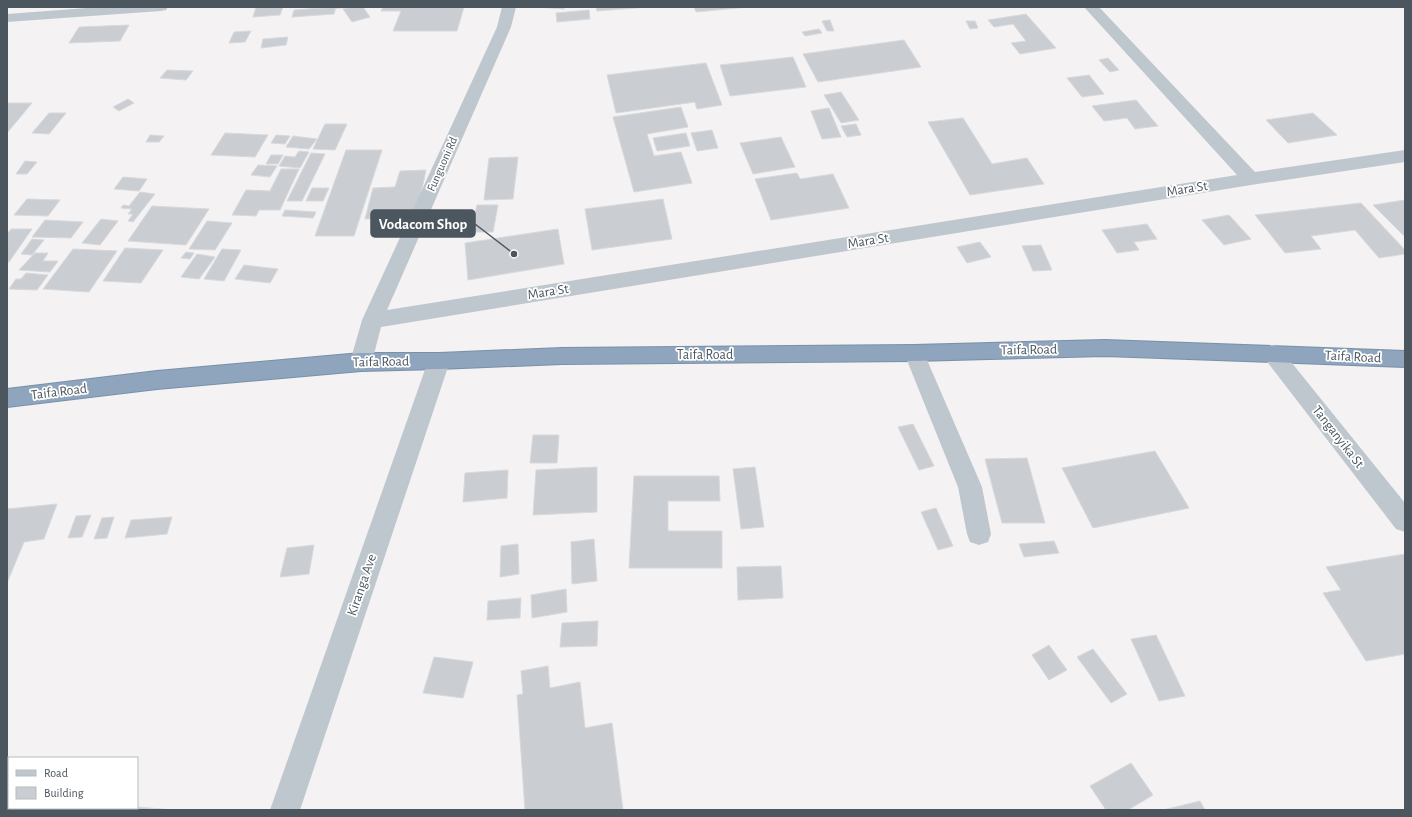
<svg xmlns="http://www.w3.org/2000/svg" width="1412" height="817" viewBox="0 0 1412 817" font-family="'Alegreya Sans',sans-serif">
	<rect width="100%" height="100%" fill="#f4f2f2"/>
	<g fill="#cacdd1" stroke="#d7d9dd">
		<path d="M256,7H283L280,15L253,17Z"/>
		<path d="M311,7H354L310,10Z"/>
		<path d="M336,7L334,14L292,17L294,10Z"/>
		<path d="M350,7H363L370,17L352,22L343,9Z"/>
		<path d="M383,7H464L457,31H393L401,11H381Z"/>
		<path d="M538,7H565L564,9Z"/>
		<path d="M596,7H648L597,11Z"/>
		<path d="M694,7H748L696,12Z"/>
		<path d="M589,10L590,19L557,22L556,13Z"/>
		<path d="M1026,14L1056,48L1020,54L1011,43L1026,41L1013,24L994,27L988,20Z"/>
		<path d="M830,20L834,31H827L822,21Z"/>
		<path d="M966,21H975L978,28L970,29Z"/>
		<path d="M129,25L120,41L69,43L79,27Z"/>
		<path d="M819,29L822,33L805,36L802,32Z"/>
		<path d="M251,31L245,42L229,43L234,32Z"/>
		<path d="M288,37L286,45L261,48L263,39Z"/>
		<path d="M904,40L921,67L818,82L803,54Z"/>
		<path d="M793,57L806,87L730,96L720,65Z"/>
		<path d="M1108,58L1119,70L1110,72L1099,60Z"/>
		<path d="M706,63L722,105L697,109L695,102L616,113L607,75Z"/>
		<path d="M167,70L193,71L186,80L160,78Z"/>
		<path d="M1089,75L1104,94L1082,97L1067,78Z"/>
		<path d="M841,92L859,120L841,123L824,95Z"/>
		<path d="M128,99L134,103L119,111L113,107Z"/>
		<path d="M1136,100L1158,126L1135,129L1127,118L1104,121L1092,106Z"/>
		<path d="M7,103H32L7,133Z"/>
		<path d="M681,107L688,127L647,134L654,156L681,152L692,183L634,192L613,117Z"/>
		<path d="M829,108L841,137L822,139L811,111Z"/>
		<path d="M49,113H66L49,134L32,133Z"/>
		<path d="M1313,113L1337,135L1288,143L1266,120Z"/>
		<path d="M963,118L992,164L1027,158L1044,184L970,195L928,122Z"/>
		<path d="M325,124H347L335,150L313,149Z"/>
		<path d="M856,124L861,135L847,137L841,126Z"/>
		<path d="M712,130L718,148L697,151L691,133Z"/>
		<path d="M225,133L268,135L255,157L211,155Z"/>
		<path d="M686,133L690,146L657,151L653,138Z"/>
		<path d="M150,135L164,136L159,142H146Z"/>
		<path d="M276,135L290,136L285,144L271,143Z"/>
		<path d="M293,136L317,139L309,149L286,147Z"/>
		<path d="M781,137L795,167L753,174L740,143Z"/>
		<path d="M346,150H382L354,236H315Z"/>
		<path d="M299,151L309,152L300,168L279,166L285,156L295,157Z"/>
		<path d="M311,153L325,154L302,201H287Z"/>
		<path d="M271,155H283L278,164H266Z"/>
		<path d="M518,157L513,199L484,200L489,158Z"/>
		<path d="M25,161L37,162L27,174H16Z"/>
		<path d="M258,165L277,166L270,177L251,175Z"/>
		<path d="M281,169H299L280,210H259L256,216L232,215L246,190L270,191Z"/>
		<path d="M426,170L416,217L365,219L373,188L395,187L400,171Z"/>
		<path d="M797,173L800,179L833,174L849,208L771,220L755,179Z"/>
		<path d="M123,177L147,179L139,191L114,189Z"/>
		<path d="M312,188H329L323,201H306Z"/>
		<path d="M140,192L155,194L133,222L128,221L133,214H128L132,209L121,208L123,205L129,206Z"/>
		<path d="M27,199L60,200L48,216L14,215Z"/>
		<path d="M663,199L672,239L592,250L585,209Z"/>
		<path d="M1405,200V215L1404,216L1405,217V237L1373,205Z"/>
		<path d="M1361,203L1405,250V254L1379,258L1355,230L1311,236L1321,249L1285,253L1255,215Z"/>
		<path d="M477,205H498L493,232H470Z"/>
		<path d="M152,206L209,209L186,245L128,241Z"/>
		<path d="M285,210L316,212L313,218L282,216Z"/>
		<path d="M1229,215L1251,239L1224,245L1202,220Z"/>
		<path d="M101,219L118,221L100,245L82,243Z"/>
		<path d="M45,220L83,222L71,238L32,237Z"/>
		<path d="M207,221L232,223L215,250L189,249Z"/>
		<path d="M1147,224L1157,239L1134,242L1139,250L1117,253L1102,230Z"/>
		<path d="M11,229H32L9,262H7V234Z"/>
		<path d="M558,229L564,264L468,280L465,243Z"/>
		<path d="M32,239L44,240L32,255L21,254Z"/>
		<path d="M980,242L991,257L967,263L957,247Z"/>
		<path d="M1041,245L1052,270L1033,271L1022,246Z"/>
		<path d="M125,248L163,250L141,283L103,281Z"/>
		<path d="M73,249L117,251L89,292L43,289Z"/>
		<path d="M222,249L241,250L224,281L204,279Z"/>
		<path d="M186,252L194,253L190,259L181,258Z"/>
		<path d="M35,253H48L43,261H58L50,272L19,270Z"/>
		<path d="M197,254L215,257L199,279L181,277Z"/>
		<path d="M244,265L278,269L270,283L235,279Z"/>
		<path d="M26,273L48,275L37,290L9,289L16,279H21Z"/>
		<path d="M913,424L934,466L919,470L898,427Z"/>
		<path d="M533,435H559L557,463H530Z"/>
		<path d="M1155,451L1189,508L1093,528L1062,468Z"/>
		<path d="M1027,458L1045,523H1002L985,459Z"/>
		<path d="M597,467V512L533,515L536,470Z"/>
		<path d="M755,467L764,527L741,529L733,469Z"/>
		<path d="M508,470L507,498L463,502L465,473Z"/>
		<path d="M634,476H719L720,501H668V531H722V568H629Z"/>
		<path d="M57,504L44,539L24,542L7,583V509Z"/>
		<path d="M936,508L953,546L938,550L921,512Z"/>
		<path d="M91,515L82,537L68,538L76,516Z"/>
		<path d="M114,517L107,538L94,539L102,518Z"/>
		<path d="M172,517L167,534L125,538L131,520Z"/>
		<path d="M594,539L597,581L572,584L571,542Z"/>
		<path d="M1054,541L1059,553L1024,557L1019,544Z"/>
		<path d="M518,544L519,574L500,577L501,546Z"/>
		<path d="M314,545L309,574L280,577L287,548Z"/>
		<path d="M1405,554V654L1366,661L1323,593L1341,590L1326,567Z"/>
		<path d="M781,566L783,598L738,600L737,567Z"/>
		<path d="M566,589L567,612L532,618L531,595Z"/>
		<path d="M521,598L520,618L487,620L488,601Z"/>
		<path d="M598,621L597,646L560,647L562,623Z"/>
		<path d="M1156,635L1185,696L1159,701L1131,639Z"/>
		<path d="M1049,645L1067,670L1049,680L1032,655Z"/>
		<path d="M1093,649L1127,694L1111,703L1077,657Z"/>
		<path d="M434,657L473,662L463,698L423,693Z"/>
		<path d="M548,666L550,688L580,682L585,728L612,723L623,810H525L517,695L523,694L521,671Z"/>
		<path d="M1131,763L1153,795L1128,810H1106L1090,786Z"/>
		<path d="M1200,801L1205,810H1163Z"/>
		<path d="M137,807L174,810H64L65,808Z"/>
	</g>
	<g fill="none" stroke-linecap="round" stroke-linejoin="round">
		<defs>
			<path id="highway" d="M1105,340L1405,351V367L1105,356L914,361L562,364L439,369L361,371L157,389L7,407V389L157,371L361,353H439L562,348L914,345Z"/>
		</defs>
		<use href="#highway" stroke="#7990a9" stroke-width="2"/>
		<g fill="#bfc7ce" fill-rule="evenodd">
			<path d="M100,7H168L166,10L161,11L7,22V14Z"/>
			<path d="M502,7H516L511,27L387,310L1237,175L1084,7H1099L1255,172L1405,150V162L1251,185L381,327L372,362L368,368L361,371L354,368L350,362L362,320L497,27Z"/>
			<path d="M914,345L921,347L924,353L982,487L991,534L988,542L979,545L970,542L967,534L958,487L904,353L907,347Z"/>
			<path d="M1272,345L1279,347L1405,503V532L1396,529L1265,359L1262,353L1265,347Z"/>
			<path d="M439,353L446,355L450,361L300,810H270L428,361L432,355Z"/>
		</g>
		<use href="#highway" fill="#8ea5bd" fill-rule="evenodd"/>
	</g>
	<g text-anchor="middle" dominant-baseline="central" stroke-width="3.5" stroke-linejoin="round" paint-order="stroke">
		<g font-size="12" fill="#4b565f" stroke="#fff">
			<text transform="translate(442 164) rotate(-66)">Funguoni Rd</text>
		</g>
		<g font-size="14" fill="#4b565f" stroke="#fff">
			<text transform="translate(1187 189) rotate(-9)">Mara St</text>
			<text transform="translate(868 241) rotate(-9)">Mara St</text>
			<text transform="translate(548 292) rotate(-9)">Mara St</text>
			<text transform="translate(1029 350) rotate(-1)">Taifa Road</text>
			<text x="705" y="355">Taifa Road</text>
			<text transform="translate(1353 357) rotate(3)">Taifa Road</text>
			<text transform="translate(381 362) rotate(-1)">Taifa Road</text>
			<text transform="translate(59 392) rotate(-7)">Taifa Road</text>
			<text transform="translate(1338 437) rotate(52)">Tanganyika St</text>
			<text transform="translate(362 585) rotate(-71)">Kiranga Ave</text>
		</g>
	</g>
	<path fill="none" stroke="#4b565f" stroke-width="1.5" d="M514 254L475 224"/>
	<circle fill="#4b565f" stroke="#fff" stroke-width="1.5" cx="514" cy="254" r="4"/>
	<rect fill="#4b565f" stroke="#4b565f" stroke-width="1.5" x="371" y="210" width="104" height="27" rx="4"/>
	<g font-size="15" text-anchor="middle" font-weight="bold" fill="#fff">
		<text x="423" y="229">Vodacom Shop</text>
	</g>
	<rect width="1412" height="817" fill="none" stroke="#4b565f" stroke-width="16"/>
	<rect x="8" y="757" width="130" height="52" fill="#ffffff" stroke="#b7bbbf"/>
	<rect x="16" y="770" width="20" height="6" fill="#bfc7ce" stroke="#b7bbbf"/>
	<text x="44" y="777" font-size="12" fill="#4b565f">Road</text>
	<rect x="16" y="787" width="20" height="12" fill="#cacdd1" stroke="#b7bbbf"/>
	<text x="44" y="797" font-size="12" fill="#4b565f">Building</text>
</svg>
